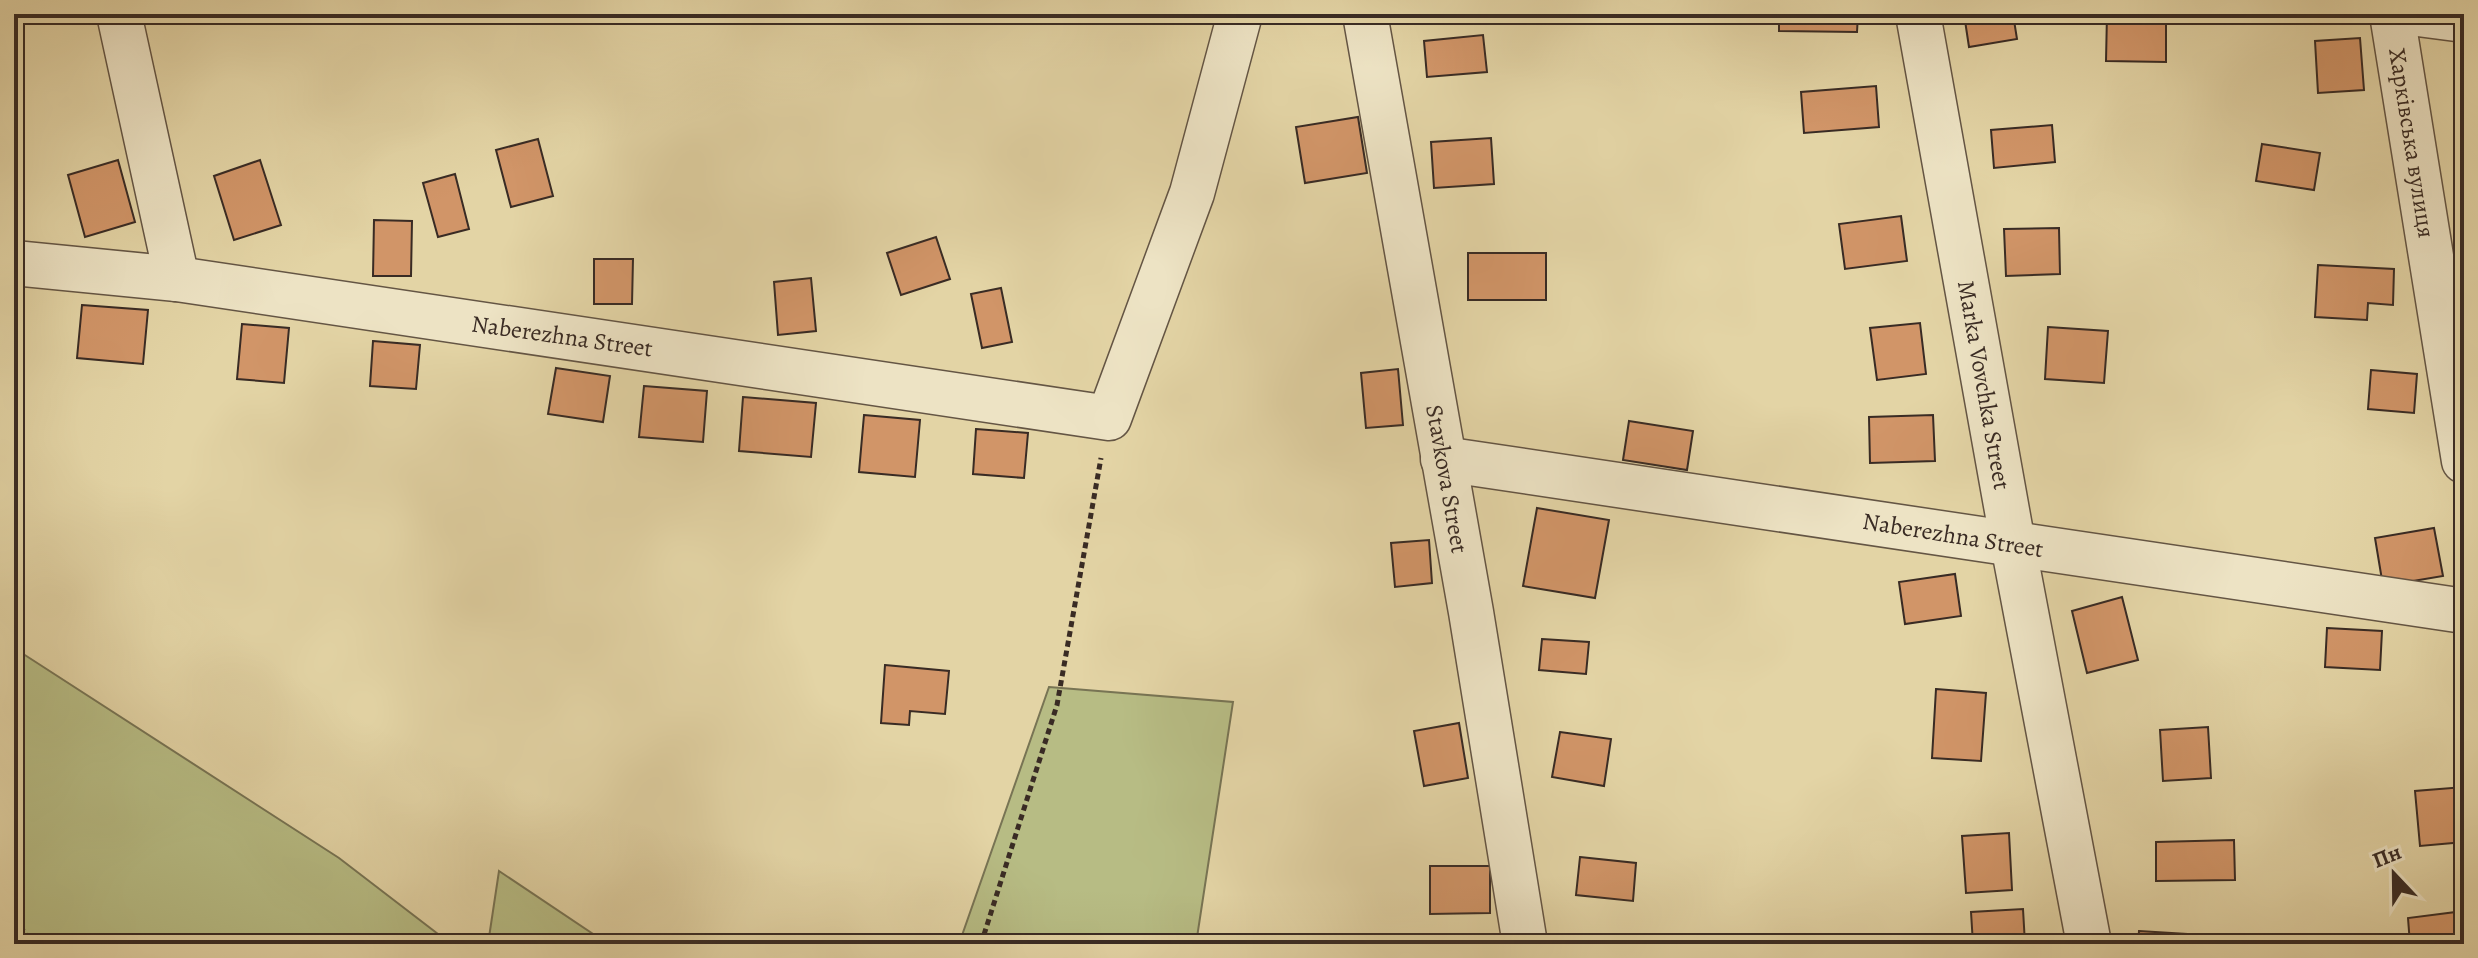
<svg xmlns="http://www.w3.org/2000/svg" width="2478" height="958" viewBox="0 0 2478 958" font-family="Alegreya,serif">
	<rect width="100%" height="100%" fill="#e3d4a5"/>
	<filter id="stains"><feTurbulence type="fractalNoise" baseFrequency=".0025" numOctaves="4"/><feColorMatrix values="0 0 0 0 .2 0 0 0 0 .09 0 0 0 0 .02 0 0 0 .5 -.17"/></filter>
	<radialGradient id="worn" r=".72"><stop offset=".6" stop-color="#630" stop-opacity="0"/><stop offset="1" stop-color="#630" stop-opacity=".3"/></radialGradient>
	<g fill="#b7bc84" stroke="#787454" stroke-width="2">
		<path d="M14,648L339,858L451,944H14Z"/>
		<path d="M1049,687L1233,702L1196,944H959Z"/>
		<path d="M499,871L608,944H488Z"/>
	</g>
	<g fill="#d19568" stroke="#392b24" stroke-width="2">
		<path d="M1779,14H1858L1857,32L1779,31Z"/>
		<path d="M1964,14H2013L2017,39L1969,47Z"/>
		<path d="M2107,14L2166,15V62L2106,61Z"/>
		<path d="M1483,35L1487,72L1427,77L1424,41Z"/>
		<path d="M2360,38L2364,90L2318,93L2315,41Z"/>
		<path d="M1876,86L1879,127L1804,133L1801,92Z"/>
		<path d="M1358,117L1367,173L1305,183L1296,127Z"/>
		<path d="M2052,125L2055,162L1994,168L1991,130Z"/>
		<path d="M1491,138L1494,184L1434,188L1431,142Z"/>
		<path d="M538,139L553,196L511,207L496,150Z"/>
		<path d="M2262,144L2320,153L2314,190L2256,181Z"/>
		<path d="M118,160L135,222L85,237L68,175Z"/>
		<path d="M260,160L281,225L234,240L214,176Z"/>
		<path d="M455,174L469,229L438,237L423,183Z"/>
		<path d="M1901,216L1907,261L1845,269L1839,224Z"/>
		<path d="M374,220L412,221L411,276H373Z"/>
		<path d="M2059,228L2060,274L2006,276L2004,229Z"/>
		<path d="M936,237L950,279L901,295L887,253Z"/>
		<rect x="1468" y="253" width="78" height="47"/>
		<path d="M594,259H633L632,304H594Z"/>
		<path d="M2318,265L2394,269L2393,305L2368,303L2367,320L2315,317Z"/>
		<path d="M811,278L816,331L778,335L774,282Z"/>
		<path d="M1001,288L1012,342L982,348L971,294Z"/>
		<path d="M82,305L148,310L143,364L77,358Z"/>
		<path d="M1920,323L1926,374L1877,380L1870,328Z"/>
		<path d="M242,324L289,328L284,383L237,379Z"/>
		<path d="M2048,327L2108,331L2104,383L2045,379Z"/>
		<path d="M373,341L420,345L416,389L370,386Z"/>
		<path d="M556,368L610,376L603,422L548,414Z"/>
		<path d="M1398,369L1403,425L1366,428L1361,373Z"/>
		<path d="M2371,370L2417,374L2414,413L2368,409Z"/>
		<path d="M644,386L707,391L703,442L639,437Z"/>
		<path d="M743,397L816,403L811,457L739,451Z"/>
		<path d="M864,415L920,420L915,477L859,472Z"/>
		<path d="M1933,415L1935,461L1870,463L1869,417Z"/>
		<path d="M1629,421L1693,431L1687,470L1623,460Z"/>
		<path d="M976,429L1028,433L1024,478L973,474Z"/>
		<path d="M1537,508L1609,520L1595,598L1523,586Z"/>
		<path d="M2434,528L2443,576L2383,586L2375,538Z"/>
		<path d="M1429,540L1432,583L1395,587L1391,543Z"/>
		<path d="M1955,574L1961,616L1905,624L1899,582Z"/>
		<path d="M2122,597L2138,660L2087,673L2072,611Z"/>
		<path d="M2327,628L2382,631L2380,670L2325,667Z"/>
		<path d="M1542,639L1589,642L1586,674L1539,670Z"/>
		<path d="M885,665L949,671L945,714L910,711L909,725L881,723Z"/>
		<path d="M1936,689L1986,693L1981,761L1932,758Z"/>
		<path d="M1459,723L1468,778L1424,786L1414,731Z"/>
		<path d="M2208,727L2211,778L2163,781L2160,730Z"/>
		<path d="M1560,732L1611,739L1604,786L1552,777Z"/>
		<path d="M2464,787V842L2420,846L2415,791Z"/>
		<path d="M2009,833L2012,890L1966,893L1962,836Z"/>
		<path d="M2234,840L2235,880L2156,881V842Z"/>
		<path d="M1580,857L1636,863L1633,901L1576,895Z"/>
		<path d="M1430,866H1490V913L1430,914Z"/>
		<path d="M2023,909L2025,944H1973L1971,912Z"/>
		<path d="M2464,911V944H2410L2408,918Z"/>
		<path d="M2139,931L2203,935V944H2138Z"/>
	</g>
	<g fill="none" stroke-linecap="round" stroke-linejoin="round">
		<defs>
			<g id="minor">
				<path d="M119,14L177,279"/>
				<path d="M1365,14L1471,612L1525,944"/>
				<path d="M1918,14L2013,544L2089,944"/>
				<path d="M2392,14L2464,461"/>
				<path d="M2418,14L2464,20"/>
				<path d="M14,263L177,279L1109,418L1192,193L1240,14"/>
				<path d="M1443,459L2464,611"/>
			</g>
		</defs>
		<use href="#minor" stroke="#645544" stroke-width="47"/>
		<g stroke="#392b24" stroke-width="5" stroke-dasharray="6 4" stroke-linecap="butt">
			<path d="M14,918L33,944"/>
			<path d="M981,944L1057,705L1101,458"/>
		</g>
		<use href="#minor" stroke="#ede3c4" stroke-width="44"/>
	</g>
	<g text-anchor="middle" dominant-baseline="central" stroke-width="6" stroke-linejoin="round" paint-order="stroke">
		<g font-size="24" fill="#392b24" stroke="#ede3c4">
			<text transform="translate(2412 143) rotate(81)">Харківська вулиця</text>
			<text transform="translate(562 336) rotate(8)">Naberezhna Street</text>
			<text transform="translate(1984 385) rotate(80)">Marka Vovchka Street</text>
			<text transform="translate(1447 479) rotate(80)">Stavkova Street</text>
			<text transform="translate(1953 535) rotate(9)">Naberezhna Street</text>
		</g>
	</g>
	<rect width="2478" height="958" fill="none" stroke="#e3d4a5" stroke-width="48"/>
	<rect x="16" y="16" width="2446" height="926" fill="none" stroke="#392b24" stroke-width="4"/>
	<rect x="24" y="24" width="2430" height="910" fill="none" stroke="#392b24" stroke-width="2"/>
	<g transform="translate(2394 874) rotate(338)" stroke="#ede3c4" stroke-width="6" paint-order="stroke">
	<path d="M0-6L14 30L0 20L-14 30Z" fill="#392b24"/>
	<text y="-12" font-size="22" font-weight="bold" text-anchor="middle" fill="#392b24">Пн</text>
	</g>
	<rect width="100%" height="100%" filter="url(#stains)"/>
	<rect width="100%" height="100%" fill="url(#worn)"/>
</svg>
